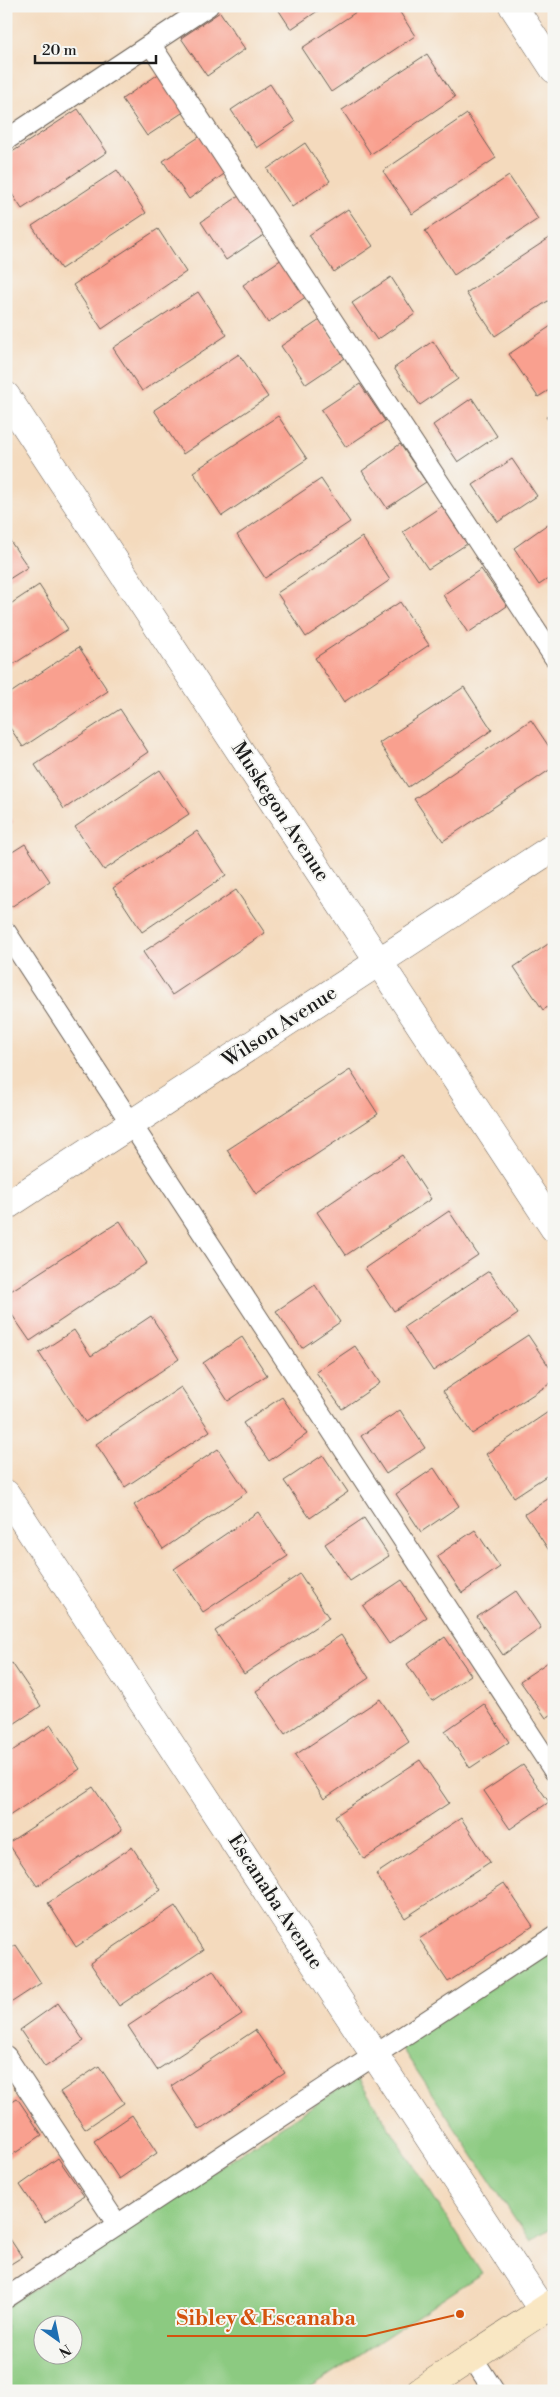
<svg xmlns="http://www.w3.org/2000/svg" width="560" height="2397" viewBox="0 0 560 2397" font-family="'Libre Bodoni',serif">
	<rect width="100%" height="100%" fill="#f6f6f2"/>
	<filter id="ink" filterUnits="userSpaceOnUse"><feTurbulence type="fractalNoise" baseFrequency=".02" numOctaves="2"/><feDisplacementMap in="SourceGraphic" scale="10" xChannelSelector="R" yChannelSelector="G"/><feConvolveMatrix kernelMatrix="1 2 1 2 8 2 1 2 1" color-interpolation-filters="sRGB"/></filter>
	<filter id="wash" filterUnits="userSpaceOnUse"><feTurbulence type="fractalNoise" baseFrequency=".0096" numOctaves="4" result="noise"/><feDisplacementMap in="SourceGraphic" scale="20" xChannelSelector="R" yChannelSelector="G"/><feGaussianBlur stdDeviation="1.12" result="paint"/><feColorMatrix in="noise" values="0 0 0 0 0 0 0 0 0 0 0 0 0 0 0 0 0 1.4 0 .05"/><feComposite in="paint" operator="in"/></filter>
	<g filter="url(#wash)">
		<rect width="100%" height="100%" fill="#f4dabd"/>
		<g fill="#8cca81" stroke="#54734e" fill-rule="evenodd">
			<path d="M554,1947V2226L530,2241L401,2047Z"/>
			<path d="M357,2077L482,2273L305,2391H6V2307ZM42,2324H72V2354H42Z"/>
		</g>
		<g id="blocks">
			<g fill="#f9a08f">
				<path d="M276,6H325L291,29Z"/>
				<path d="M365,6H396L415,36L331,92L302,48Z"/>
				<path d="M220,12L245,49L207,76L181,38Z"/>
				<path d="M427,54L455,97L371,154L342,110Z"/>
				<path d="M160,73L185,111L147,136L122,99Z"/>
				<path d="M270,84L295,122L257,148L231,110Z"/>
				<path d="M78,109L107,152L22,209L6,185V156Z"/>
				<path d="M467,114L496,158L412,214L383,171Z"/>
				<path d="M202,135L227,172L189,199L163,161Z"/>
				<path d="M305,143L330,181L292,207L267,169Z"/>
				<path d="M117,170L146,213L61,269L32,226Z"/>
				<path d="M509,176L538,219L454,275L425,231Z"/>
				<path d="M239,196L265,234L226,260L201,222Z"/>
				<path d="M348,209L373,246L334,272L309,235Z"/>
				<path d="M158,229L186,272L102,329L73,285Z"/>
				<path d="M551,237L554,241V297L495,336L466,293Z"/>
				<path d="M282,259L307,296L268,323L243,285Z"/>
				<path d="M391,277L415,314L377,340L352,303Z"/>
				<path d="M198,292L227,335L142,391L113,348Z"/>
				<path d="M320,320L345,358L306,384L281,346Z"/>
				<path d="M554,324V387L538,397L509,354Z"/>
				<path d="M433,341L458,379L420,405L394,368Z"/>
				<path d="M239,354L268,397L183,454L154,410Z"/>
				<path d="M360,384L385,421L346,447L321,410Z"/>
				<path d="M472,398L497,436L458,462L433,425Z"/>
				<path d="M554,412V428L546,417Z"/>
				<path d="M278,416L307,459L222,516L193,472Z"/>
				<path d="M400,444L426,482L387,508L362,471Z"/>
				<path d="M512,459L537,496L498,522L473,485Z"/>
				<path d="M321,479L350,522L265,578L237,535Z"/>
				<path d="M442,506L467,544L428,569L403,532Z"/>
				<path d="M552,521L554,575L539,585L514,548Z"/>
				<path d="M6,535L28,567L6,581Z"/>
				<path d="M362,537L390,580L306,637L277,593Z"/>
				<path d="M481,569L507,606L468,633L443,595Z"/>
				<path d="M39,585L68,629L6,669V607Z"/>
				<path d="M400,602L429,645L344,702L315,658Z"/>
				<path d="M79,647L108,691L23,747L6,722V696Z"/>
				<path d="M464,687L492,730L408,787L379,743Z"/>
				<path d="M120,709L148,752L64,809L35,765Z"/>
				<path d="M531,720L554,754V767L443,841L414,799Z"/>
				<path d="M160,770L189,814L104,870L75,827Z"/>
				<path d="M6,811L13,822L6,827Z"/>
				<path d="M197,831L226,875L142,932L113,888Z"/>
				<path d="M25,844L50,881L11,907L6,900V856Z"/>
				<path d="M236,890L265,933L172,995L143,952Z"/>
				<path d="M554,940V1003L543,1010L514,967Z"/>
				<path d="M350,1070L378,1114L256,1194L227,1150Z"/>
				<path d="M402,1155L431,1199L346,1255L317,1212Z"/>
				<path d="M449,1211L478,1255L394,1311L365,1268Z"/>
				<path d="M120,1221L147,1263L30,1341L6,1306V1294Z"/>
				<path d="M489,1271L518,1314L433,1371L404,1327Z"/>
				<path d="M315,1285L340,1322L302,1348L276,1311Z"/>
				<path d="M151,1316L179,1359L85,1422L39,1353L74,1330L91,1356Z"/>
				<path d="M528,1335L554,1374V1381L472,1434L443,1391Z"/>
				<path d="M242,1337L267,1375L228,1401L203,1363Z"/>
				<path d="M355,1346L380,1383L342,1409L316,1372Z"/>
				<path d="M181,1387L210,1431L125,1487L96,1444Z"/>
				<path d="M282,1397L307,1434L269,1461L243,1423Z"/>
				<path d="M554,1408V1471L514,1497L486,1454Z"/>
				<path d="M400,1410L425,1448L386,1474L361,1436Z"/>
				<path d="M218,1449L247,1492L163,1549L134,1505Z"/>
				<path d="M323,1455L348,1492L310,1518L284,1481Z"/>
				<path d="M434,1468L459,1506L421,1532L396,1494Z"/>
				<path d="M554,1495V1558L525,1514Z"/>
				<path d="M258,1512L288,1556L203,1612L174,1569Z"/>
				<path d="M364,1518L389,1556L350,1581L325,1544Z"/>
				<path d="M475,1530L500,1567L462,1593L437,1556Z"/>
				<path d="M300,1574L329,1618L244,1674L215,1631Z"/>
				<path d="M402,1580L427,1617L389,1644L363,1606Z"/>
				<path d="M516,1591L541,1628L503,1655L477,1617Z"/>
				<path d="M341,1635L369,1678L285,1734L256,1691Z"/>
				<path d="M445,1637L471,1675L432,1701L407,1664Z"/>
				<path d="M554,1658V1713L546,1718L520,1681Z"/>
				<path d="M12,1663L41,1706L6,1729V1666Z"/>
				<path d="M380,1699L409,1742L324,1799L295,1755Z"/>
				<path d="M484,1704L509,1742L470,1768L445,1731Z"/>
				<path d="M51,1725L80,1769L6,1818V1755Z"/>
				<path d="M420,1760L449,1803L364,1859L335,1816Z"/>
				<path d="M523,1765L549,1802L510,1829L484,1791Z"/>
				<path d="M93,1787L122,1830L37,1886L8,1843Z"/>
				<path d="M461,1818L490,1862L405,1918L376,1874Z"/>
				<path d="M132,1847L161,1890L76,1947L48,1903Z"/>
				<path d="M504,1883L533,1926L448,1982L419,1939Z"/>
				<path d="M175,1906L203,1950L119,2006L90,1963Z"/>
				<path d="M16,1945L41,1983L6,2006V1952Z"/>
				<path d="M213,1970L242,2014L157,2070L128,2026Z"/>
				<path d="M58,2003L84,2041L45,2067L20,2030Z"/>
				<path d="M255,2030L285,2073L200,2130L171,2086Z"/>
				<path d="M99,2066L124,2103L85,2129L60,2092Z"/>
				<path d="M17,2098L42,2135L6,2159V2105Z"/>
				<path d="M132,2115L157,2153L119,2179L94,2141Z"/>
				<path d="M58,2158L84,2196L45,2222L20,2185Z"/>
				<path d="M6,2233L22,2257L6,2267Z"/>
			</g>
		</g>
	</g>
	<g filter="url(#ink)">
		<use href="#blocks" fill-opacity="0" stroke="#685e54" stroke-width="1"/>
		<g fill="none" stroke-linecap="round" stroke-linejoin="round">
			<defs>
				<g id="service">
					<path d="M151,45L554,657"/>
					<path d="M6,140L208,6"/>
					<path d="M6,932L554,1771"/>
					<path d="M6,2056L117,2224"/>
					<path d="M6,2298L554,1937"/>
					<path d="M472,2357L494,2391"/>
				</g>
				<g id="minor">
					<path d="M513,6L554,69"/>
					<path d="M6,396L554,1228"/>
					<path d="M6,1206L554,847"/>
					<path d="M6,1494L543,2311"/>
				</g>
				<path id="secondary" d="M420,2391L554,2303"/>
			</defs>
			<use href="#service" stroke="#685e54" stroke-width="22"/>
			<use href="#minor" stroke="#685e54" stroke-width="29"/>
			<use href="#secondary" stroke="#685e54" stroke-width="29"/>
			<use href="#service" stroke="#fff" stroke-width="20"/>
			<use href="#minor" stroke="#fff" stroke-width="28"/>
			<use href="#secondary" stroke="#f9e7c3" stroke-width="28"/>
		</g>
	</g>
	<g text-anchor="middle" dominant-baseline="central" stroke-width="4" stroke-linejoin="round" paint-order="stroke">
		<g font-size="20" fill="#1c1c1c" stroke="#f6f6f2">
			<text transform="translate(280 812) rotate(57)">Muskegon Avenue</text>
			<text transform="translate(280 1027) rotate(-33)">Wilson Avenue</text>
			<text transform="translate(275 1902) rotate(57)">Escanaba Avenue</text>
		</g>
	</g>
	<path fill="none" stroke="#d4530e" stroke-width="2" d="M460 2314L366 2336H167"/>
	<circle fill="#d4530e" stroke="#f6f6f2" stroke-width="2" cx="460" cy="2314" r="5"/>
	<g font-size="21" text-anchor="middle" font-weight="bold" fill="#d4530e" stroke="#f6f6f2" stroke-width="4" stroke-linejoin="round" paint-order="stroke">
		<text x="266" y="2325">Sibley &amp; Escanaba</text>
	</g>
	<rect width="560" height="2397" fill="none" stroke="#f6f6f2" stroke-width="25"/>
	<g transform="translate(58 2340) rotate(147)"><circle r="24" fill="#f6f6f2" stroke="#9f9f9c"/>
	<path d="M0-4L9 19L0 12L-9 19Z" fill="#1f6fb2"/>
	<text y="-8" font-size="14" font-weight="bold" text-anchor="middle" fill="#1c1c1c">N</text>
	</g>
	<path d="M35 55v8h121v-8" fill="none" stroke="#1c1c1c" stroke-width="2.5"/>
	<text x="42" y="55" font-size="15" fill="#1c1c1c" stroke="#f6f6f2" stroke-width="4" paint-order="stroke">20 m</text>
</svg>
